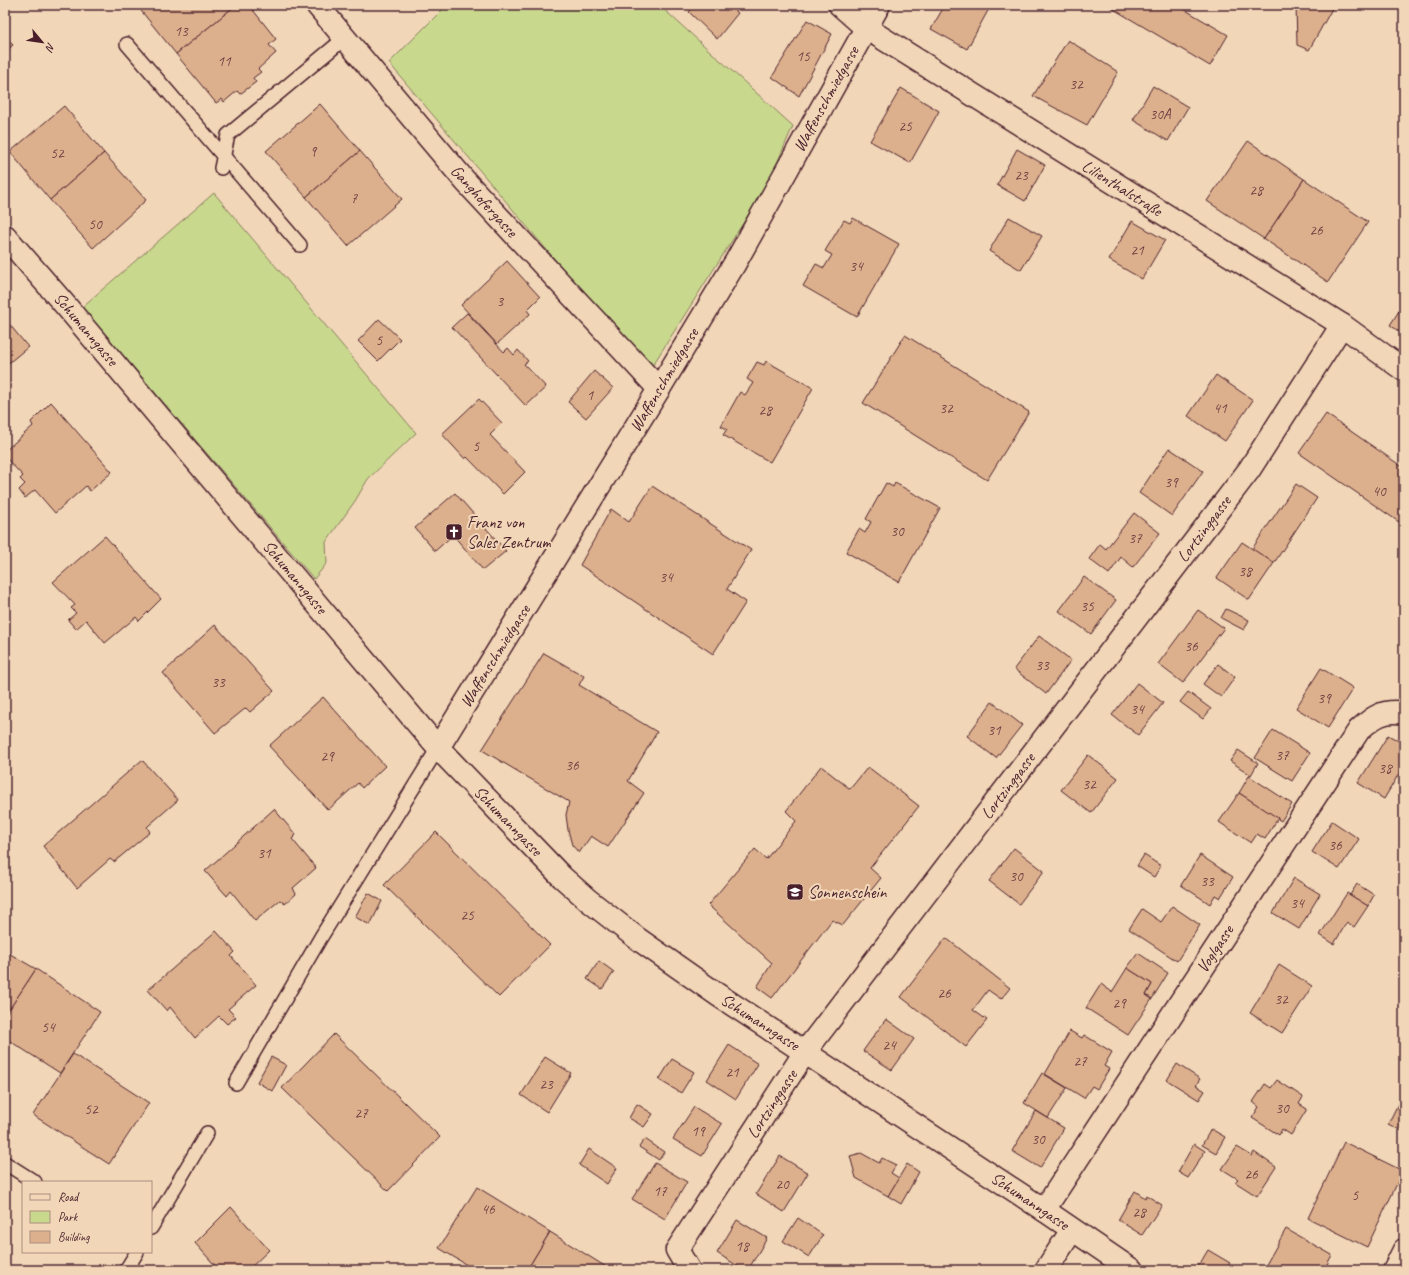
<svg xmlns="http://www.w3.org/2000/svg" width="1409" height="1275" viewBox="0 0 1409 1275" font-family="Caveat,sans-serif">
	<rect width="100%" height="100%" fill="#f1d7b8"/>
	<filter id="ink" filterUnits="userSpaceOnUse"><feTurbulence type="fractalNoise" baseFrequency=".025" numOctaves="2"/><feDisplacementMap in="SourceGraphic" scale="8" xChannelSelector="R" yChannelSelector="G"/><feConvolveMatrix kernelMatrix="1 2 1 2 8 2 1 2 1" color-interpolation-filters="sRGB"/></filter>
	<g filter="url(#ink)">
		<g fill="#c8d98d" stroke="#897c5c">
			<path d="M447,5H659L793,126L768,184L649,371L389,63Z"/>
			<path d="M214,193L416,433L368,479L355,501L326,542L327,563L314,579L82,307Z"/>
		</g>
		<g fill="#ddb08d" stroke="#4a1f2b">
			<path d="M140,5H236L176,54L138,7Z"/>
			<path d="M236,5H249L276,39L269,45L276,53L258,69L261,72L253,78L256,82L240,94L237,91L224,102L222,99L216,103L176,54Z"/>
			<path d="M695,5H729L738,13L717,39L689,12Z"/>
			<path d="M945,5H991L967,49L931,29Z"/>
			<path d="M1112,5H1177L1228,35L1210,66L1110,7Z"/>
			<path d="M1296,5H1334L1309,50L1297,45Z"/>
			<path d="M807,20L832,34L799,96L772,77Z"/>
			<path d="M5,36L13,45L5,52Z"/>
			<path d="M1068,40L1118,72L1087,125L1033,96Z"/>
			<path d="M1153,86L1188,107L1168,141L1133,120Z"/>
			<path d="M901,88L939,111L910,163L870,141Z"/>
			<path d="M320,104L360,151L306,197L266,151Z"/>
			<path d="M64,106L104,153L50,200L10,152Z"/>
			<path d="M1248,141L1304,179L1264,239L1207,201Z"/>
			<path d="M1017,149L1045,165L1025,201L997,185Z"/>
			<path d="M360,151L402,199L348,246L306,197Z"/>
			<path d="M104,153L146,200L93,248L50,200Z"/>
			<path d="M1304,179L1368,222L1328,282L1264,239Z"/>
			<path d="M1009,217L1042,236L1021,270L989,251Z"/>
			<path d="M853,218L899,244L857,317L803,286L816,264L824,268L832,255L825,251L844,220L850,223Z"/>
			<path d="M1132,221L1165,240L1142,279L1109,260Z"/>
			<path d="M507,261L540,297L527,310L530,314L497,344L461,305Z"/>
			<path d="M1404,303V335L1390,325Z"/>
			<path d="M467,313L504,352L508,348L514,355L518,350L528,361L524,364L546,387L526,406L452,327Z"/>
			<path d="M5,319L28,347L5,366Z"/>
			<path d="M379,319L400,339L378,361L358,341Z"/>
			<path d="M905,335L1029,412L987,480L863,403Z"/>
			<path d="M766,361L813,388L770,462L723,435L727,429L721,426L740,392L745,395L753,383L747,379L757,362L764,365Z"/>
			<path d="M594,371L613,388L586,418L568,402Z"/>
			<path d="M1216,375L1253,400L1225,441L1188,416Z"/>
			<path d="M479,399L502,423L490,435L525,472L503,494L467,457L465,459L442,434Z"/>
			<path d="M51,402L112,472L90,491L86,486L55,513L35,490L25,498L19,490L25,484L20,479L23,476L5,457V451L33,426L31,422Z"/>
			<path d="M1326,414L1404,468V514L1399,522L1299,453Z"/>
			<path d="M1169,448L1203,471L1172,516L1139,493Z"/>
			<path d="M886,483L893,487L895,483L940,508L899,582L846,552L859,529L865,533L871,522L866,519Z"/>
			<path d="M1296,484L1317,498L1274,563L1252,549Z"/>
			<path d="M652,486L751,550L727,589L746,602L713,654L580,565L611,509L629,522Z"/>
			<path d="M455,493L506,551L483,570L453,535L435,551L415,528Z"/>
			<path d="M1134,513L1160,533L1133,567L1121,557L1109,574L1089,559L1100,544L1106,549Z"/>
			<path d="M105,536L161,599L139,621L136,617L105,643L86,620L76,629L68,620L76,613L71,608L75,605L53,582Z"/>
			<path d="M1242,542L1274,563L1249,600L1217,578Z"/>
			<path d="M1084,577L1116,600L1091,634L1059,611Z"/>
			<path d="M1226,609L1249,620L1244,630L1221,618Z"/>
			<path d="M1198,610L1224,628L1183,683L1158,664Z"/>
			<path d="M215,625L274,691L250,712L246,708L215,733L163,673Z"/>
			<path d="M1039,636L1071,660L1046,694L1014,669Z"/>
			<path d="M544,653L584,676L579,685L657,732L628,781L644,793L608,847L591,836L579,853L572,845L568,830L566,815L569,802L482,750Z"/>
			<path d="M1218,664L1235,677L1221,697L1203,684Z"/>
			<path d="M1321,668L1353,688L1328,728L1296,708Z"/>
			<path d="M1137,683L1163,703L1138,735L1112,715Z"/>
			<path d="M1188,692L1211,709L1203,719L1180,702Z"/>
			<path d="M323,697L385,766L362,788L358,783L328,810L269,746Z"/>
			<path d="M992,702L1022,725L996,758L967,736Z"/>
			<path d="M1273,730L1310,753L1292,781L1255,758Z"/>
			<path d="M1388,735L1404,744V765L1384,799L1358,783Z"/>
			<path d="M1238,750L1258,763L1251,775L1230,761Z"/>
			<path d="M1088,755L1118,778L1091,813L1061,790Z"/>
			<path d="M142,760L178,800L147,827L150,832L114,862L110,859L77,888L43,846Z"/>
			<path d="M821,766L850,789L868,767L919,806L870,868L881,878L843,925L832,920L772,998L757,987L772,963L708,905L755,849L766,859L796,821L786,811Z"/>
			<path d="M1249,776L1292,804L1281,821L1239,793Z"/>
			<path d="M1239,793L1278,818L1265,839L1257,834L1251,843L1219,822Z"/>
			<path d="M274,809L296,835L292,839L316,868L293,888L296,894L285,904L280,900L255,921L231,891L227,896L205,871Z"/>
			<path d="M1332,821L1359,839L1339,869L1312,852Z"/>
			<path d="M436,832L550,945L499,997L384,885Z"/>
			<path d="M1014,848L1044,871L1019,904L989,881Z"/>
			<path d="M1144,855L1161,866L1154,877L1137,866Z"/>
			<path d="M1200,855L1233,877L1220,898L1215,895L1210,904L1181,885Z"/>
			<path d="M1294,878L1320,894L1299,929L1273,913Z"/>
			<path d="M1357,884L1374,895L1368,906L1350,895Z"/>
			<path d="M368,893L382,901L370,925L355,917Z"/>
			<path d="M1347,893L1368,906L1354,927L1347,922L1334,944L1320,935Z"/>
			<path d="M1172,906L1200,925L1177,961L1129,929L1142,909L1161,922Z"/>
			<path d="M216,931L235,952L231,956L256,985L228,1009L236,1017L227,1024L219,1016L195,1038L170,1007L167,1011L148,990Z"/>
			<path d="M946,938L1010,988L1001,999L988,990L973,1010L987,1020L966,1047L901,997Z"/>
			<path d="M5,951L36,969L5,1016Z"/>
			<path d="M1138,953L1168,973L1152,999L1146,995L1152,984L1127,968Z"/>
			<path d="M599,961L614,972L602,989L587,979Z"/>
			<path d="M1279,965L1312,986L1282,1033L1250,1013Z"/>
			<path d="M1127,968L1152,984L1146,995L1152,999L1128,1035L1086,1008L1101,984L1112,992Z"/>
			<path d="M36,969L100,1012L60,1073L5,1038V1016Z"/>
			<path d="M886,1019L914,1039L892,1070L863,1051Z"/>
			<path d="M1070,1031L1082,1038L1084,1035L1112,1052L1104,1066L1109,1069L1097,1089L1092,1086L1084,1098L1045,1074Z"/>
			<path d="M334,1034L440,1137L388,1191L282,1088Z"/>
			<path d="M729,1045L758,1064L736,1099L707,1080Z"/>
			<path d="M73,1054L149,1103L109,1164L33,1115Z"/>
			<path d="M271,1057L286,1065L272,1091L257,1082Z"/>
			<path d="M545,1057L571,1073L547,1112L521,1095Z"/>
			<path d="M672,1059L694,1072L681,1093L659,1080Z"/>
			<path d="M1177,1064L1200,1079L1196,1085L1205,1091L1199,1100L1167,1080Z"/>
			<path d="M1042,1073L1067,1088L1048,1118L1024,1103Z"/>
			<path d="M1277,1080L1303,1097L1299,1104L1307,1109L1291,1135L1282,1129L1279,1135L1252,1118L1259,1107L1253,1102L1265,1084L1271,1088Z"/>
			<path d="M1404,1092V1132L1388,1124Z"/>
			<path d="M637,1104L653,1114L644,1127L629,1118Z"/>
			<path d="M694,1107L722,1124L702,1156L673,1139Z"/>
			<path d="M1036,1111L1064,1128L1040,1168L1012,1151Z"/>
			<path d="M1211,1129L1225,1137L1216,1153L1202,1145Z"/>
			<path d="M645,1139L664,1152L659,1160L639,1147Z"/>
			<path d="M1344,1142L1403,1171L1367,1247L1308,1218Z"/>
			<path d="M1194,1144L1205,1151L1188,1178L1178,1172Z"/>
			<path d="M1237,1147L1252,1156L1254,1152L1276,1167L1257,1196L1235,1182L1238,1179L1222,1169Z"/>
			<path d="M589,1149L617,1168L607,1184L579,1165Z"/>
			<path d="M861,1153L879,1163L882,1158L896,1165L891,1173L899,1178L888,1196L856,1178L850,1156Z"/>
			<path d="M780,1156L808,1173L784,1212L756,1194Z"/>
			<path d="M655,1163L687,1182L665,1219L632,1199Z"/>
			<path d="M907,1164L919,1172L901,1204L888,1196Z"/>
			<path d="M477,1187L550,1232L527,1270H475L439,1248Z"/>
			<path d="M1135,1191L1145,1198L1146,1195L1162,1205L1142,1235L1118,1220Z"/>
			<path d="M231,1207L269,1250L248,1270H219L195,1243Z"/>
			<path d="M798,1218L823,1235L809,1257L783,1241Z"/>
			<path d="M737,1220L767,1238L748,1270H744L717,1253Z"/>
			<path d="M1286,1229L1332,1255L1324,1270H1263Z"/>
			<path d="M550,1232L611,1270H527Z"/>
			<path d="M1208,1250L1230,1263L1225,1270H1196Z"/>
		</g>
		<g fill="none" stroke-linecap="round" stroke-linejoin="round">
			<defs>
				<g id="service">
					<path d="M127,44L300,245"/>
					<path d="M221,168L228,135L345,38"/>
					<path d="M236,1083L321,937L438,748"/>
					<path d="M5,1163L35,1182"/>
					<path d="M151,1228L207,1133"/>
					<path d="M126,1270L137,1252"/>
				</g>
				<g id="minor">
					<path d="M317,5L466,182L659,389"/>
					<path d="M840,5L866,28L1342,325L1404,370"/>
					<path d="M5,236L66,306L438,748L562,877L588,900L638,939L718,995L1044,1210L1132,1270"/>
					<path d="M438,748L659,389L735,263L879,5"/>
					<path d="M1044,1210L1359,730C1373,717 1384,709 1404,713"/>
					<path d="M689,1270L677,1250L805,1052L1249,470L1342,325"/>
					<path d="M1046,1270L1072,1230"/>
					<path d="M1394,1270L1404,1250"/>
				</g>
			</defs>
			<use href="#service" stroke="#4a1f2b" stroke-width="16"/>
			<use href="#minor" stroke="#4a1f2b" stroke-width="25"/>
			<use href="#service" stroke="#f1d7b8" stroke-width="13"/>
			<use href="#minor" stroke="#f1d7b8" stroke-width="22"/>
		</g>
	</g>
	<defs>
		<symbol id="church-square" viewBox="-11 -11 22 22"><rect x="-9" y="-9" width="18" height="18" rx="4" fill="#4a1f2b" stroke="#f1d7b8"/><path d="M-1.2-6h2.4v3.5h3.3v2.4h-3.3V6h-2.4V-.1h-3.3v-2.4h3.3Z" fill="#fff"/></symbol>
		<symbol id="school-square" viewBox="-11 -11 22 22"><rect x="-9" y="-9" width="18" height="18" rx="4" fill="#4a1f2b" stroke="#f1d7b8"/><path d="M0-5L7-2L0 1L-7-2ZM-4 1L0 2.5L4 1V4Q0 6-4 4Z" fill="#fff"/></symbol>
	</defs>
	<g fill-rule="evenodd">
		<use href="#church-square" x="444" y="522" width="20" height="20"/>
		<use href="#school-square" x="785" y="882" width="20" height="20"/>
	</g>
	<g text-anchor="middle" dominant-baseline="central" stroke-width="4" stroke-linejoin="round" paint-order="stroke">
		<g font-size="15" fill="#6f4344">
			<text x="181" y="31">13</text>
			<text x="803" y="56">15</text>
			<text x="224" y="61">11</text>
			<text x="1076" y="84">32</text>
			<text x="1160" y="114">30A</text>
			<text x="905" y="126">25</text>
			<text x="313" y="151">9</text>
			<text x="57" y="153">52</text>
			<text x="1021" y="175">23</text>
			<text x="1256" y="190">28</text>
			<text x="354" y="198">7</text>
			<text x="95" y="224">50</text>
			<text x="1316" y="230">26</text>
			<text x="1137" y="250">21</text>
			<text x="856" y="266">34</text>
			<text x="500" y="301">3</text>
			<text x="379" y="340">5</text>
			<text x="590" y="395">1</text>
			<text x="946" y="408">32</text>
			<text x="1220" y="408">41</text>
			<text x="765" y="410">28</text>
			<text x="476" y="446">5</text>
			<text x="1171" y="482">39</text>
			<text x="1379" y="491">40</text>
			<text x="897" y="531">30</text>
			<text x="1135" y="538">37</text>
			<text x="1245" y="571">38</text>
			<text x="666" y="577">34</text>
			<text x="1087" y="606">35</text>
			<text x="1191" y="646">36</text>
			<text x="1042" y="665">33</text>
			<text x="218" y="682">33</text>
			<text x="1324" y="698">39</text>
			<text x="1137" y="709">34</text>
			<text x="994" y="730">31</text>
			<text x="1282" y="755">37</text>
			<text x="327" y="756">29</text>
			<text x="572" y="765">36</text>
			<text x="1385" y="768">38</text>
			<text x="1089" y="784">32</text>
			<text x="1335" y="845">36</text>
			<text x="264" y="853">31</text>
			<text x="1016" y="876">30</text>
			<text x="1207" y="881">33</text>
			<text x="1297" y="903">34</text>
			<text x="467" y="915">25</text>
			<text x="944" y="993">26</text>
			<text x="1281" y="999">32</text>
			<text x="1119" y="1003">29</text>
			<text x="48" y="1027">54</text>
			<text x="889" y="1045">24</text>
			<text x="1080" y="1061">27</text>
			<text x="732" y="1072">21</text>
			<text x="546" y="1084">23</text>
			<text x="1282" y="1108">30</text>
			<text x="91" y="1109">52</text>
			<text x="361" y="1113">27</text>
			<text x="698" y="1131">19</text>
			<text x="1038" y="1139">30</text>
			<text x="1251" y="1174">26</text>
			<text x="782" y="1184">20</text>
			<text x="660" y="1191">17</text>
			<text x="1355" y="1195">5</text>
			<text x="488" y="1209">46</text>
			<text x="1139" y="1212">28</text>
			<text x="742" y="1246">18</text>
		</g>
		<g font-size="17" fill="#4a1f2b" stroke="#f1d7b8">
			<text transform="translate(826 99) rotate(-61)">Waffenschmiedgasse</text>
			<text transform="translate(1122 188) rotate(32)">Lilienthalstraße</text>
			<text transform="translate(484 201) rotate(48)">Ganghofergasse</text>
			<text transform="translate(86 329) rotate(50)">Schumanngasse</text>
			<text transform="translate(664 380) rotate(-59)">Waffenschmiedgasse</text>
			<text transform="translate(1204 529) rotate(-53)">Lortzinggasse</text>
			<text transform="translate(295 577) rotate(50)">Schumanngasse</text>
			<text transform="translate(495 656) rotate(-58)">Waffenschmiedgasse</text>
			<text transform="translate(1008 786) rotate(-53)">Lortzinggasse</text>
			<text transform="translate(508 821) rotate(46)">Schumanngasse</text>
			<text transform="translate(1215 949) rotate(-57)">Voglgasse</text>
			<text transform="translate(760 1022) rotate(33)">Schumanngasse</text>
			<text transform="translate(772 1104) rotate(-57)">Lortzinggasse</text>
			<text transform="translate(1030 1201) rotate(34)">Schumanngasse</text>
		</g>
		<g font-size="17" fill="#4a1f2b" stroke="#f1d7b8" text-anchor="start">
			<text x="467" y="522">Franz von<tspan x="467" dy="20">Sales Zentrum</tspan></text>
			<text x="808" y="892">Sonnenschein</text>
		</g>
	</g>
	<rect width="1409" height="1275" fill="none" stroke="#f1d7b8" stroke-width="20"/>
	<rect x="10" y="10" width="1389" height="1255" fill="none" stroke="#4a1f2b" stroke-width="1.5" filter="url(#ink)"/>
	<rect x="22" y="1181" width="130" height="72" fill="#f1d7b8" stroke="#ae8d80"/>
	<rect x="30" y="1194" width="20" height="6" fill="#f1d7b8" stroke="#ae8d80"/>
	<text x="58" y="1201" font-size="12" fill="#4a1f2b">Road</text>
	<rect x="30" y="1211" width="20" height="12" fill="#c8d98d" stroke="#ae8d80"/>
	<text x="58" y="1221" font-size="12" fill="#4a1f2b">Park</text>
	<rect x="30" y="1231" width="20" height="12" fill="#ddb08d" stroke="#ae8d80"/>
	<text x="58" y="1241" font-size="12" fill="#4a1f2b">Building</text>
	<g transform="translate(42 42) rotate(119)" stroke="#f1d7b8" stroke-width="3" paint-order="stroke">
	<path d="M0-3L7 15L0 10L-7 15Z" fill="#4a1f2b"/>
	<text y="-6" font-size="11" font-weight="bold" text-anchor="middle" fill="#4a1f2b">N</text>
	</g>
</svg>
